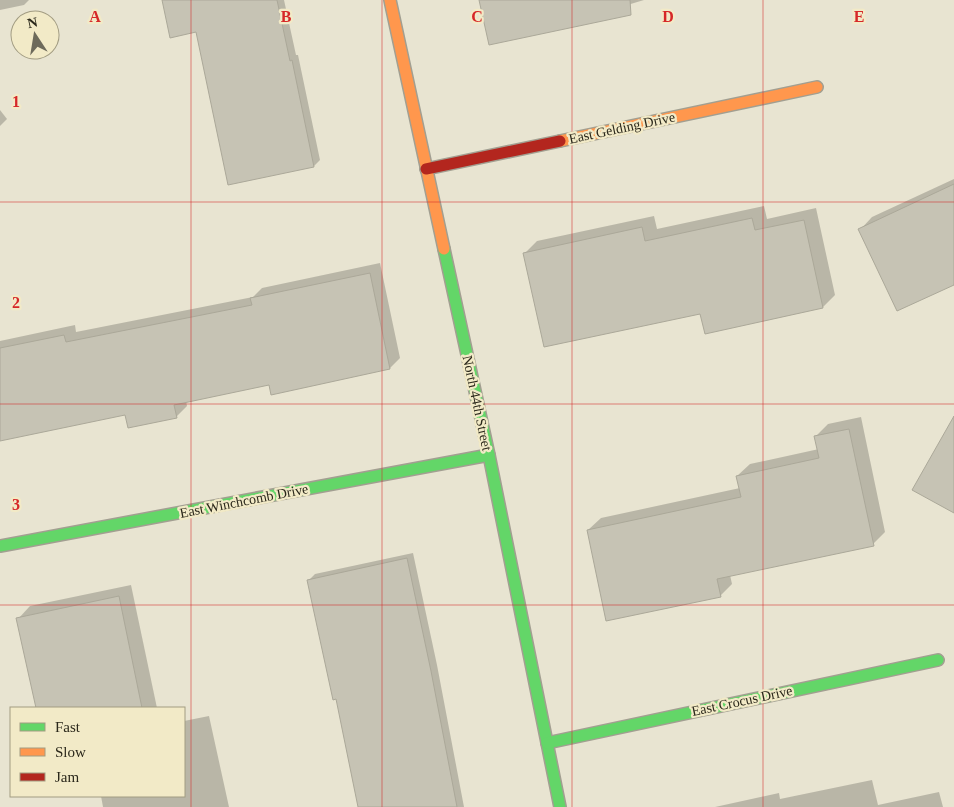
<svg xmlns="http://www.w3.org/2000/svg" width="954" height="807" viewBox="0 0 954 807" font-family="'Times New Roman',serif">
	<rect width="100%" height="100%" fill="#e8e4d1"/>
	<g fill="#0003">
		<path d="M0,0H29L24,5L0,10Z"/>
		<path d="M164,0H284L296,55H298L320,160L314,166L197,31Z"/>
		<path d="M480,0H644L604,12Z"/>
		<path d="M0,110L7,119L0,126Z"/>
		<path d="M954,179V283L860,230L872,217Z"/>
		<path d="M764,206L767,219L816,208L835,295L823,307L701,313L525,253L537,241L654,216L657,229Z"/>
		<path d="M380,263L400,358L390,368L270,383L186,401L187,406L176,417L126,413L0,440V341L75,325L76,332L253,297L262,288Z"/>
		<path d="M861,417L885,532L873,544L730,575L732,584L720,596L588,530L601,518L740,488L737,476L750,464L819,449L816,436L828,424Z"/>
		<path d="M413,553L437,665L464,807H359L337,698L309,580L315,574Z"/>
		<path d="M131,585L157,708H37L18,619L30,606Z"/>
		<path d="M209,716L229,807H103L101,796H184V721Z"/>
		<path d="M872,780L878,805L939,792L943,807H715L779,793L780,799Z"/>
	</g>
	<g fill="#c6c3b4" stroke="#aba899">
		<path d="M162,0H277L290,61L292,60L314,167L228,185L196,32L170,38Z"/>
		<path d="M479,0H630L631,15L489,45Z"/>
		<path d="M954,184V285L897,311L858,229Z"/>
		<path d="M752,218L755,230L804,220L823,308L705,334L700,314L544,347L523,253L642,227L645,241Z"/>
		<path d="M370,273L390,369L271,395L269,385L174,405L177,418L128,428L125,415L0,441V348L64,335L66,342L252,305L250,298Z"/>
		<path d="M954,416V513L912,490Z"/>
		<path d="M849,429L874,546L717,579L721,597L606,621L587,530L741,497L736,476L819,458L814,436Z"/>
		<path d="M407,558L431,671L457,807H358L336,699L333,700L307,580Z"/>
		<path d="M119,596L142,708H36L16,618Z"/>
	</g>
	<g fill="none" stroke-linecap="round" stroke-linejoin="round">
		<defs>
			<g id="fast">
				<path d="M444,249L489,455L560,807"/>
				<path d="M0,546L489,455"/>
				<path d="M547,743L938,660"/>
			</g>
			<g id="slow">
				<path d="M390,0L444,249"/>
				<path d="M560,141L817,87"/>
			</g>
			<path id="jam" d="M426,169L560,141"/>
		</defs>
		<use href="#fast" stroke="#a29f91" stroke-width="14"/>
		<use href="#slow" stroke="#a29f91" stroke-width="14"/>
		<use href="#jam" stroke="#a29f91" stroke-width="14"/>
		<use href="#fast" stroke="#63d668" stroke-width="11"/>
		<use href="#slow" stroke="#ff974d" stroke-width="11"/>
		<use href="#jam" stroke="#b3261e" stroke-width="11"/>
	</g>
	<path fill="none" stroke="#d62828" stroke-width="1" stroke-opacity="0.55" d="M191,0V807M382,0V807M572,0V807M763,0V807M0,202H954M0,404H954M0,605H954"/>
	<g text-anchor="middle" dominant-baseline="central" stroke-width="4.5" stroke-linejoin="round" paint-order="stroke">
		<g font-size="14" fill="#2b281b" stroke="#f2eac7">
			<text transform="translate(622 128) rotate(-12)">East Gelding Drive</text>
			<text transform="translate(477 403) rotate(78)">North 44th Street</text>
			<text transform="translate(244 501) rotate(-11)">East Winchcomb Drive</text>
			<text transform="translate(742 701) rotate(-12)">East Crocus Drive</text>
		</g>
	</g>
	<g font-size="16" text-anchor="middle" font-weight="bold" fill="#d62828" stroke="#f2eac7" stroke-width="4.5" stroke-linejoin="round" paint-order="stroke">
		<text x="95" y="22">A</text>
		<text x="286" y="22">B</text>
		<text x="477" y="22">C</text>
		<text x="668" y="22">D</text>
		<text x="859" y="22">E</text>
		<text x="16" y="107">1</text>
		<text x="16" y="308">2</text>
		<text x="16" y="510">3</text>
	</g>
	<rect x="10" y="707" width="175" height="90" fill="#f2eac7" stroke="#a29c82"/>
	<rect x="20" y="723" width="25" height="8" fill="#63d668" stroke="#a29c82"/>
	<text x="55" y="732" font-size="15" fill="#2b281b">Fast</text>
	<rect x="20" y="748" width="25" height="8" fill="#ff974d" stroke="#a29c82"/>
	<text x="55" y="757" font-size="15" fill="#2b281b">Slow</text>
	<rect x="20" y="773" width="25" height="8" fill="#b3261e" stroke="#a29c82"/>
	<text x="55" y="782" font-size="15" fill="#2b281b">Jam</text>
	<g transform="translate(35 35) rotate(348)"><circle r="24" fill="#f2eac7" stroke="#a29c82"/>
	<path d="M0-4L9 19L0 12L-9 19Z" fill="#6d6a5b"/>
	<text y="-8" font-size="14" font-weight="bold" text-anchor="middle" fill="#2b281b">N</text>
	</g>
</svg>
